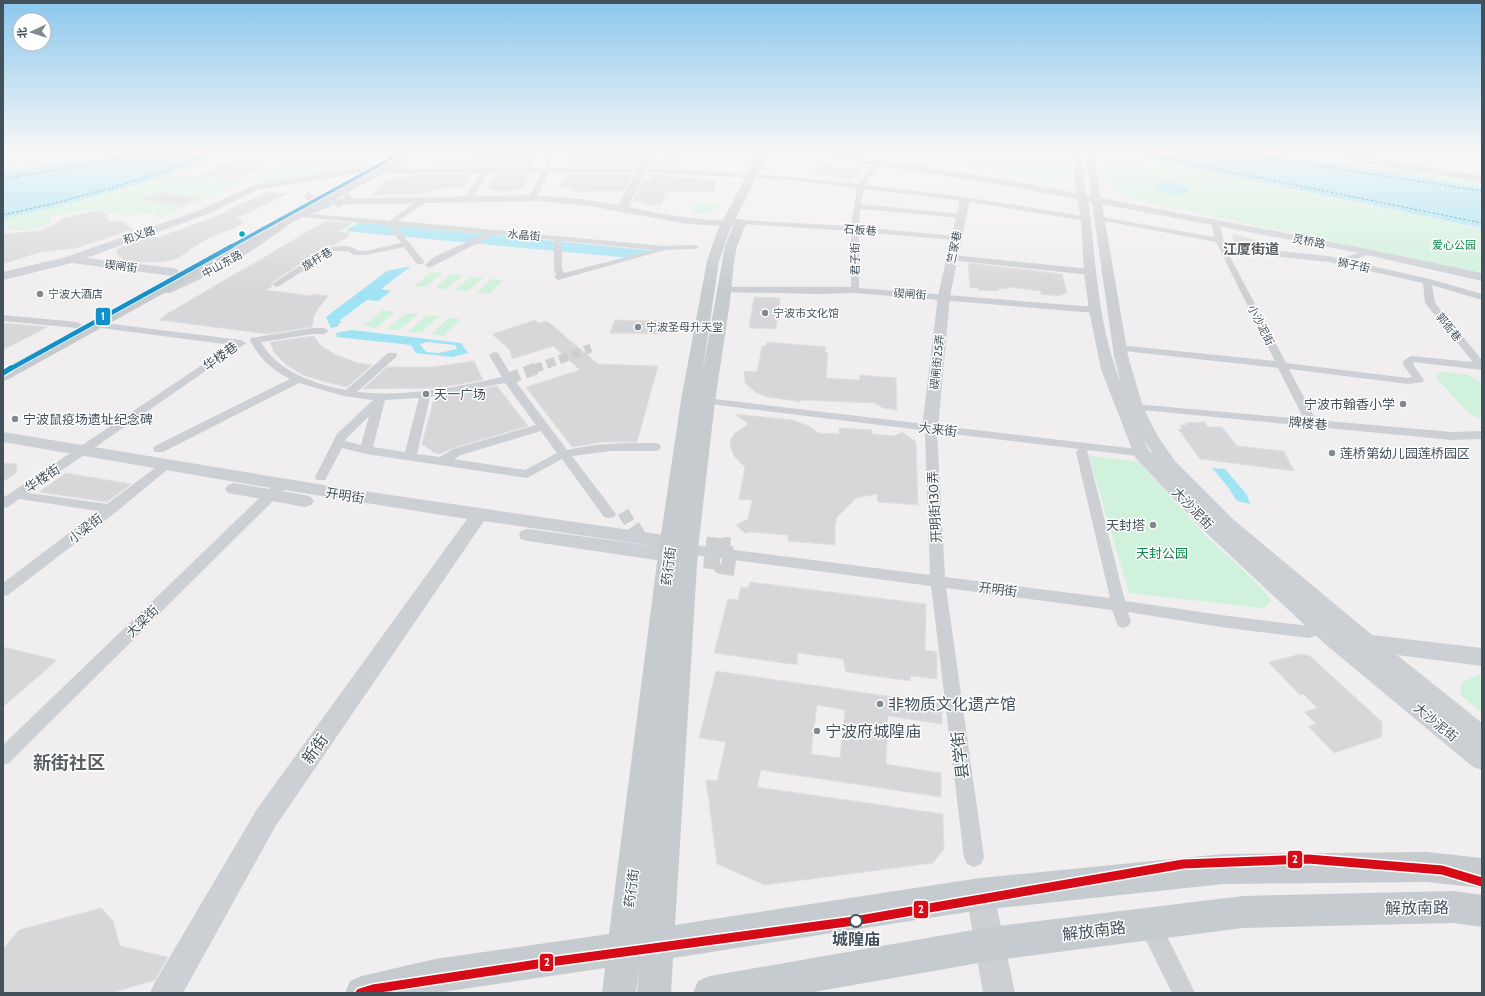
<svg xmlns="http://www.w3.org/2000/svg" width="1485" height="996" viewBox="0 0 1485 996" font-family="Cabin,'Noto Sans SC',sans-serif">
	<rect width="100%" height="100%" fill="#f0eeee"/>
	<g fill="#d0f1dc">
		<path d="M3,151H117L3,171Z"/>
		<path d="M394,151L383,159L363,168L275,182L250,179L298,156L283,155L289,152Z"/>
		<path d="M979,151H1066L1068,176L1057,183L943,163L954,161L976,162Z"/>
		<path d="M1262,151H1304L1482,181V187Z"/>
		<path d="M1098,153L1175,166L1482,229V273L1141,201C1125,195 1111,189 1098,177Z"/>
		<path d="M176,174L244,181L158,219L155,212L125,215L96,210H86L50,217L48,219L52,222L51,223L30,230H9L7,225L3,224V219L115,193Z"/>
		<path d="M695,203L719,204L712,212L692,213Z"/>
		<path d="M431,272L442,273L426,287L414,286Z"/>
		<path d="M451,274L463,275L447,289L435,288Z"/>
		<path d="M471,276L483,278L468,291L456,290Z"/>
		<path d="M491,279L503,280L489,294L477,293Z"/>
		<path d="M383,310L395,312L376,328L363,326Z"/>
		<path d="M406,313L418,314L400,330L387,329Z"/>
		<path d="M427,315L439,316L421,333L408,332Z"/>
		<path d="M449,318L461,319L444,336L431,334Z"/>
		<path d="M1444,372L1465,374L1482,382V420L1469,413L1437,379L1436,376L1438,373Z"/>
		<path d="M1089,456L1139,462L1206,536L1261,587L1271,601L1263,608L1129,593Z"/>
		<path d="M1477,675L1482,676V713L1461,695V683Z"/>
	</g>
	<g fill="#a0e3f4" fill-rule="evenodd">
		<path d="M119,151H230C155,184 82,200 3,219V172Z"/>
		<path d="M1092,151H1259L1482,187V228L1176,165Z"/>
		<path d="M1159,183H1174L1188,188L1189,191C1180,196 1162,194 1155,186Z"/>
		<path d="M360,222L655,251L630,258L345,231Z"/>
		<path d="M411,266L381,289L391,291L378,301L367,300L340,320L341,323L338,324L339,326L331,328L326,317L387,271Z"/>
		<path d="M352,330L461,343L468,353L452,357L416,353L411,345L337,337L336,333ZM427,342L455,345L457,349L439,353L426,352L420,344Z"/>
		<path d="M1212,468L1225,469L1247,495L1250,504L1237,501L1228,487Z"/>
	</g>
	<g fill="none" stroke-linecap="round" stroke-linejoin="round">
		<g stroke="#037c9c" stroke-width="1" stroke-dasharray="2.5 2" stroke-linecap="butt">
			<path d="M1128,151L1482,223"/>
			<path d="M1222,151L1482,191"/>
			<path d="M3,179L91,164L150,151"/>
			<path d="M3,215C77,199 148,179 218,151"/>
		</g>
	</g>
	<g fill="#d7d6d9" stroke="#e1e0e1" fill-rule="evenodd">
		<path d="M622,151H644L634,168L574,167L569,164L567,152Z"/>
		<path d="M667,151H685L678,169L655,168L657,161H663Z"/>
		<path d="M514,153H537L531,167H440L433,162L450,158L468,157L469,156Z"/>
		<path d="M245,158L265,160L257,163L265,164L234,179L204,176L206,175L200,174L232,161H239Z"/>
		<path d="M821,165L861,170L851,179L811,173Z"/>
		<path d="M471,174L463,187L436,189L430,192L419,194L372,195L383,183L395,178L409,176Z"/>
		<path d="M495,174H528L526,177H528L523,187L510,191H497L488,188Z"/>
		<path d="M570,174H631L628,179H631L624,191H587V192H573L575,189L559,188Z"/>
		<path d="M653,174L675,175L674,178H702L701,181H716L714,192H666L661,205H646L647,202L633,201L643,180H650Z"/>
		<path d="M160,192L198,199L179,206L141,199Z"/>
		<path d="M267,192L287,194L237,218L244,223L230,230L225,231L207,239L190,249L188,252L177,258L162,262H135L125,261L116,253L119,248L151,236L157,238L233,210H227Z"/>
		<path d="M91,212H103L107,214L109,222L121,221L135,231L128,234L130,230L76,248L40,252L3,264V234L40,231L57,223L61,219Z"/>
		<path d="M326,221L352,223L338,232L350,233L346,236H349L334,245L328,246L271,283L272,286L265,290L312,296L313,294L328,296L317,310L314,316L312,327L267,334L159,320L167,315H165Z"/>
		<path d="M1232,234L1256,240L1277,250L1239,246L1234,244Z"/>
		<path d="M968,263L1062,274L1067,293L1058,296L1041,294V291L1009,287V289L999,288V291L978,290L979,288H970Z"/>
		<path d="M754,297L780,298L776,329L749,328Z"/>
		<path d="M535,320L539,323L547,321L598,364L658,366L637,442H603L572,447L526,387L580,370L553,346L512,359L510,350L492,334Z"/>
		<path d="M615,320L666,321L663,334L610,333Z"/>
		<path d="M3,323L47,327L3,350Z"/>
		<path d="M314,336L320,345L336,355L358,363L372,365L347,387L329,383L303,375L285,364L274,352L270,342Z"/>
		<path d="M767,342L826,347L825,352L828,353L826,378L860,380L859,375L896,378L897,410L883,408L874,403L800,400V402L796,401L767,397L755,392L745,383L744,371L757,372L762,346H766Z"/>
		<path d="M474,361L483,380L437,388L363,389L387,367H431Z"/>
		<path d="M497,386L528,426L453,448L440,454L433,452L422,444L434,398Z"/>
		<path d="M735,414L793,420L809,426L818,433L839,434V428L872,430V434L894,436L902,432L916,442L918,505L878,502L877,494L856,498L837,517L835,524V545L788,541V535L749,532L746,534L736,525L748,519L752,500L739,499L745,467L734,456L730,445L731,439L734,434L748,424Z"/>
		<path d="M1204,422L1208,427H1222L1237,446L1284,451L1294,471L1200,459L1178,429H1182L1180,425H1187L1185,423Z"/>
		<path d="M3,463L16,464L17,472L3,482Z"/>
		<path d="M66,473L131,484L107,502L39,492Z"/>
		<path d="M750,582L926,604L925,650L937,652V679L911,676L910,681L846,672L843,659L798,653L797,665L714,653L728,599L738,600L741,587L748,588Z"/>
		<path d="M3,647L57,660L3,707Z"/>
		<path d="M1301,654L1310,656L1382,722V737L1334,753L1308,726L1316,724L1304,712L1317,708L1303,694L1300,695L1268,662Z"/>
		<path d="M716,671L942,704V724L888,716L886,764L941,773V797L761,770L757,787L943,814L944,849L933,863L765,885L717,864L706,780L717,781L726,742L699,738ZM817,705L845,710L840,758L811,754Z"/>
		<path d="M101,908L113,921L120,946L168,957L155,980L112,993H3V949L19,930Z"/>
	</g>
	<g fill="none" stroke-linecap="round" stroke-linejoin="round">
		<g stroke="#cdcfd1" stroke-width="7" stroke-dasharray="7 3.5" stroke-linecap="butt">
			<path d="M306,194L312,200L334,201"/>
			<path d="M336,205L352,194"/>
		</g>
		<path stroke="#cdcfd1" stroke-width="9" stroke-dasharray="9 4.5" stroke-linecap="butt" d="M534,369L591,348"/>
		<g stroke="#cdcfd1" stroke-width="12" stroke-dasharray="12 6" stroke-linecap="butt">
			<path d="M508,379L537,368"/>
			<path d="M623,512L633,528"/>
		</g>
		<g stroke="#cdcfd1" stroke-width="16" stroke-dasharray="16 8" stroke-linecap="butt">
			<path d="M632,527L637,534L634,546"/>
			<path d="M682,541L725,547"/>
			<path d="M680,558L722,562"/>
			<path d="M735,568L721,566L726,545L737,546"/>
		</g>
		<g fill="#cccfd3" fill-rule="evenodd">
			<path d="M416,151H449L446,153L419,154Z"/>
			<path d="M546,151H552L550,168C654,168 755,172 858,184L876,162L878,161L881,163L865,185L965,197L1089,217L1090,219L1086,221L965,201L864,189L861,204L961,214L965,216L961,218L860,209L859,227L956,236L960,238L956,240L859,232V288L1095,307L1100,310L1095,313L855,293L819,294L721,292L720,290L721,288L724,287H851V231L741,224L737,222L741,220L851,226L857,188L791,180L643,172H549L537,196L533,198L529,196L542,172L488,173L472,199H469L465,197L481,173H383L380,171L383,169L544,168Z"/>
			<path d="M1364,151H1370L1374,162L1373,163H1369Z"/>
			<path d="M418,201H421L425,203L398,221L663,246L695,245L699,247L695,249L665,250L558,280L554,277L556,275L554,269V240L494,235L429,268L425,265L434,257L484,234L396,226L423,260L424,262L423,264H417L404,247L366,255H354L348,251H334L279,286L276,287L272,284L329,247L349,246L359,251H366L401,243L388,225L301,217L300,215L304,211L327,203H330V207L312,214L389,221ZM562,241L653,250L564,273L562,269Z"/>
			<path d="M1096,216L1214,237L1212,224L1216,222L1220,224L1225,246L1329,256L1344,260L1345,257L1367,250H1370L1371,252L1370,254L1353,260L1359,263L1430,279L1482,294V300L1432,285L1435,303L1482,360V370L1413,362L1414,366L1424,380L1423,382L1408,384L1289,369L1316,420L1452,432L1482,431V439L1452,440L1131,409L1129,407L1135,404L1304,419L1278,368L1115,350L1114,348L1119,345L1275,361L1216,242L1099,220H1096ZM1227,251L1329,262L1423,283L1425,303L1473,362L1411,356L1403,361L1404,366L1412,377L1408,378L1286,363Z"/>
			<path d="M281,224H287L288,226L248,253L213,273L170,293H164L163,291L207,269Z"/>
			<path d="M953,255L1090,269L1094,272L1090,275L950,260L949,258Z"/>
			<path d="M3,315L77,322L82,325L77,328L3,321Z"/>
			<path d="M96,322L241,340L246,343L29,493L107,504L163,462H171L173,465L116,512L8,595L3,596V583L98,511L19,499L8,507L3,508V498L232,345L93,327L91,325L93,323Z"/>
			<path d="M313,328H324L329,331L324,334H313L261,342C277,372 315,384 346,390L388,353H396L397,355L396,357L357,392C406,397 454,388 502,377L489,355L494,352L498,353L513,378L567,450C596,443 626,443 655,443L659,444L661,447L659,450L655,451H610L572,456L616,514L614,517L609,518L604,517L562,459L527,478L366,454L342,448L325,480H317L315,477L337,434L373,400L344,396L299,383L163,452H155L153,449L155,446L290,379C272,370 259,358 250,340L251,338ZM505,383L536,425L453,449L440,457L417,454L430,397ZM419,398L405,452L373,447L385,400ZM369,416L361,445L345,441L346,439ZM541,431L557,453L525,470L454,459L461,455Z"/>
			<path d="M706,398L1145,450L1154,454L1156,457L1154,460L1150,461L1138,456L1087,450L1125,601L1221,615L1309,626L1315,628L1317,632L1315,636L1309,638L1221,627L1128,612L1131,622L1128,626L1123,628L1118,626L1112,610L946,588L984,857L981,864L974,867L967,864L964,857L931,586L687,554L682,552L680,549L682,546L687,544L930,575L925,434L929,431L702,403L700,401ZM935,432L1079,449L1076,452L1110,598L945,577L937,434Z"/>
			<path d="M281,481L286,482L287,485L286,488L9,763L3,765V745L276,482Z"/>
			<path d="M1149,913L1157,916L1195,993H1172L1138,924L1141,916Z"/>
		</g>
		<g fill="#cccfd4" fill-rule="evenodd">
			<path d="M647,151H656L628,207C657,213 686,219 717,220C724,220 741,216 746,222L745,224L723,226L687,224L590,206L540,201L323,205L318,202L323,199L531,195L581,199L619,205Z"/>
			<path d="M800,151H823L1002,179L1076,193L1073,151H1081L1086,195L1091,196L1085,151H1093L1101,198L1354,246L1482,273V281L1354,252L1102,204L1128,356L1143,407L1157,435L1175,461L1234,520L1372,635L1482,648V666L1397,655L1482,723V770L1473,767L1325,644L1201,528L1135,457L1101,369L1089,310L1084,272L1081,219L1077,199L1002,185L804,154ZM1088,201L1092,202L1114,356L1121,383C1107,348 1100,309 1096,272C1093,248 1092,225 1088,201ZM1144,440L1157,460L1149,451Z"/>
			<path d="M369,166L372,167L374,169L372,171L259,189L208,214L86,258L173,268L177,269L179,272L177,275L173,276L72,263L3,280V272L66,257L200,210L254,185Z"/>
			<path d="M965,196L970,199L950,296L938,428L936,431L930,433L924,431L922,428L938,296L960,199Z"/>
			<path d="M3,432L336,487L671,536L690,542L693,547L689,556L669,562L528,541L521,539L519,535L521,531L528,529L667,548L484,521L275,827L183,993H150L155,982L257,809L467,519L253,485L3,442Z"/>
			<path d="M234,483L305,495L311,497L314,501L311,505L305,507L228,493L225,489L228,485Z"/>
			<path d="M980,880L990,884L994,894L1015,993H983L966,894L970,884Z"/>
		</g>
		<g fill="#c6cbcf" fill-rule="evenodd">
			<path d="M412,151H425L269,235L9,379L3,381V369L261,229Z"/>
			<path d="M759,151H769L729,232L719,261L702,375L725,246L736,220H744L746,223L737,246L734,262L730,302L715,401L698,549L675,925L980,878L1223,854L1427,852L1482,858V888L1427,882L1223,884L980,910L673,958L671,993H637L639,968L636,993H602L605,968L436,993H345L350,981L362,976L435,959L609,934L658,555L681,400L707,261L717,232Z"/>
			<path d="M1308,151H1333L1482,176V182L1313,154Z"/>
			<path d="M1454,891L1482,895V927L1454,923L1243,928L990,961L808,993H693L698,981L710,976L990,927L1243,896Z"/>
		</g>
		<defs>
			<path id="metro-1" d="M360,993L373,989L557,961L854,921L1183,864L1308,859L1442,870L1482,882"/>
			<path id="metro-2-far2" d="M230,247L405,151"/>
			<path id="metro-2-far1" d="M10,369L232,246"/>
			<path id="metro-2" d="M3,373L11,368"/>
		</defs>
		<use href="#metro-1" stroke="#fff" stroke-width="12"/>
		<use href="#metro-2-far2" stroke="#fff" stroke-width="5"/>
		<use href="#metro-2-far1" stroke="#fff" stroke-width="6"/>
		<use href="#metro-2" stroke="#fff" stroke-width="8"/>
		<use href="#metro-1" stroke="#d60b17" stroke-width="9"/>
		<use href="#metro-2-far2" stroke="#138fc9" stroke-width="3.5"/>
		<use href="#metro-2-far1" stroke="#138fc9" stroke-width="4.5"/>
		<use href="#metro-2" stroke="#138fc9" stroke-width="5.5"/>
	</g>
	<linearGradient id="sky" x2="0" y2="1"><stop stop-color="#8bc7ed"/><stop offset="0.52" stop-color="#f8f7f7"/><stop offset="1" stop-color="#f8f7f7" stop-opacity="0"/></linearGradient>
	<rect width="1485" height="291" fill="url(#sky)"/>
	<circle fill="#00a9ce" stroke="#fff" stroke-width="1.5" cx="242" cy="234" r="3.5"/>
	<g fill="#808890" stroke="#fff" stroke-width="1.5">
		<circle cx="40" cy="294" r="4"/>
		<circle cx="765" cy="313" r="4"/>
		<circle cx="638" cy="327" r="4"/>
		<circle cx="426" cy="394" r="4"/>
		<circle cx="1403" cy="404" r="4"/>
		<circle cx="15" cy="419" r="4"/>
		<circle cx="1332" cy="453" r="4"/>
		<circle cx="1153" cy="525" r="4"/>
		<circle cx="880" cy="704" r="4"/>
		<circle cx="817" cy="731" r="4"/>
	</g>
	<circle fill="#fff" stroke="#43515d" stroke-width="2" cx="856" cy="921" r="6"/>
	<g text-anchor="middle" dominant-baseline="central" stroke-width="3" stroke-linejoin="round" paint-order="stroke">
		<g font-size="11" fill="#43515d" stroke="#fff">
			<text transform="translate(860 230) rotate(4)">石板巷</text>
			<text transform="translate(139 235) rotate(-19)">和义路</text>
			<text transform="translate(524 235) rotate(5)">水晶街</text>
			<text transform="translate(1309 241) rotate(11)">灵桥路</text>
			<text transform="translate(954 247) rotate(-78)">竺家巷</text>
			<text transform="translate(317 259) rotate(-31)">旗杆巷</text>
			<text transform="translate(855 259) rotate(-91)">君子街</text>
			<text transform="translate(222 264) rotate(-29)">中山东路</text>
			<text transform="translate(1354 265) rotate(12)">狮子街</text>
			<text transform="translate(121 266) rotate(7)">碶闸街</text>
			<text transform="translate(910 294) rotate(4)">碶闸街</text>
			<text transform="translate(1261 325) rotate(63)">小沙泥街</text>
			<text transform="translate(1449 327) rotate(51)">郭衙巷</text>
			<text transform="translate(937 362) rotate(-84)">碶闸街25弄</text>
		</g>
		<g font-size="11" fill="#0c8748" stroke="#fff">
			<text x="1454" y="245">爱心公园</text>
		</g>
		<g font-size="11" fill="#43515d" stroke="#fff" text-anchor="start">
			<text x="48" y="294">宁波大酒店</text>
			<text x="773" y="313">宁波市文化馆</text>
			<text x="646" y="327">宁波圣母升天堂</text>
		</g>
		<g font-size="13" fill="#43515d" stroke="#fff">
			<text transform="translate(220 356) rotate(-36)">华楼巷</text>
			<text transform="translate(1308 423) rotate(5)">牌楼巷</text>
			<text transform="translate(938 429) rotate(7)">大来街</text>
			<text transform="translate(42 478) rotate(-34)">华楼街</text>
			<text transform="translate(345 495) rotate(9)">开明街</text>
			<text transform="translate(934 507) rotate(-93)">开明街130弄</text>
			<text transform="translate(1193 508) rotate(46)">大沙泥街</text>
			<text transform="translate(85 528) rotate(-38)">小梁街</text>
			<text transform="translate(668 566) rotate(-83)">药行街</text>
			<text transform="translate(998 589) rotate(7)">开明街</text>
			<text transform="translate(142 621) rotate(-45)">大梁街</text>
			<text transform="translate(1436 722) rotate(39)">大沙泥街</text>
			<text transform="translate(631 888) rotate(-83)">药行街</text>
		</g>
		<g font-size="13" fill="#43515d" stroke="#fff" text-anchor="start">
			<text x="434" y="394">天一广场</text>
			<text x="1395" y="404" text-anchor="end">宁波市翰香小学</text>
			<text x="23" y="419">宁波鼠疫场遗址纪念碑</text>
			<text x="1340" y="453">莲桥第幼儿园莲桥园区</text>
			<text x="1145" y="525" text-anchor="end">天封塔</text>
		</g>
		<g font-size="13" fill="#0c8748" stroke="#fff">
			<text x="1162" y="553">天封公园</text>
		</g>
		<g font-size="14" font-weight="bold" fill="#595e63" stroke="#fff">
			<text x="1251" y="249">江厦街道</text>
		</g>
		<g font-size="16" fill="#43515d" stroke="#fff" text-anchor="start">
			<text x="888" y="704">非物质文化遗产馆</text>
			<text x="825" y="731">宁波府城隍庙</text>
		</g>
		<g font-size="16" fill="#43515d" stroke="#fff">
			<text transform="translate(315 749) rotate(-55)">新街</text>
			<text transform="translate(960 755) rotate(-97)">县学街</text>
			<text transform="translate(1417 908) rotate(-1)">解放南路</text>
			<text transform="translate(1094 931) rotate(-7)">解放南路</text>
		</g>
		<g font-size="16" font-weight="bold" fill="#43515d" stroke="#fff">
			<text x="856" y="939">城隍庙</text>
		</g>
		<g font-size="18" font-weight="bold" fill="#595e63" stroke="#fff">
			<text x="69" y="763">新街社区</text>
		</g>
	</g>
	<g stroke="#fff" stroke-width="1.5">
		<rect x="95" y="307" width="16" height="19" rx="4" fill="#138fc9"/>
		<rect x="1287" y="850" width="16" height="19" rx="4" fill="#d60b17"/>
		<rect x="913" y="900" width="16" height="19" rx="4" fill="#d60b17"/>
		<rect x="539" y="953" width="15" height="19" rx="4" fill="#d60b17"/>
	</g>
	<g font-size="11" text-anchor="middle" font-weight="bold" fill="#fff">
		<text x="103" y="320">1</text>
		<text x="1295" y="863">2</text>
		<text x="921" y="913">2</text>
		<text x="547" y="966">2</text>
	</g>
	<rect width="1485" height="996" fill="none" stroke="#43515d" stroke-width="8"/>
	<g transform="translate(32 32) rotate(266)"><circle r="19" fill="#ffffff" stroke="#b4b9be"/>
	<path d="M0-3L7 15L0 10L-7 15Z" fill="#808890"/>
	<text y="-6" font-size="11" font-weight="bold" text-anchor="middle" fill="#43515d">北</text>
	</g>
</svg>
